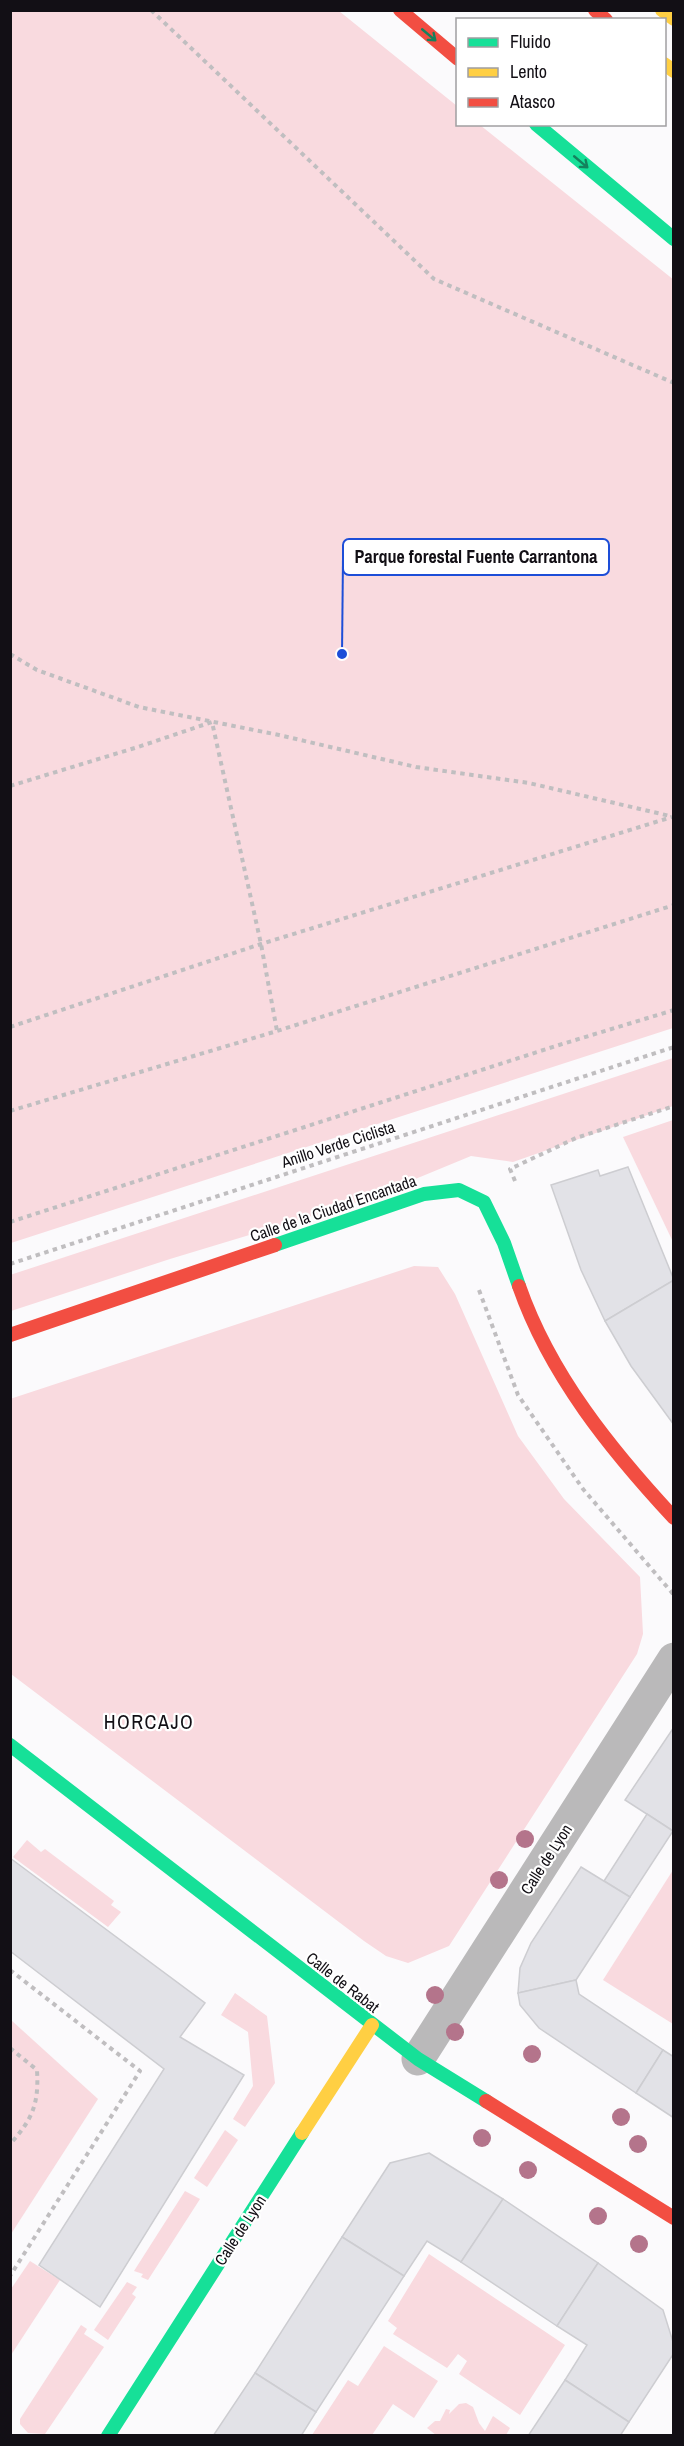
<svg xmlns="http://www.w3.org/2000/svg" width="684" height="2446" viewBox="0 0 684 2446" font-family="'Archivo Narrow',sans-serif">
	<rect width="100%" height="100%" fill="#fbfafc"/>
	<g fill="#f9dadf">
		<path d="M10,11H339L457,106L458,124L480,125L674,280L673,1028L11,1243Z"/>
		<path d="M673,1058V1106L513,1162L471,1156L362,1201L170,1259L11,1311L10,1275Z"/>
		<path d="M673,1120H674L673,1242L623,1137Z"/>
		<path d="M414,1266L438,1267L455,1294L518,1436L564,1499L640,1577L643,1634L637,1654L449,1946L408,1963L386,1956L364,1941L11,1674L10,1399Z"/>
		<path d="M27,1840L41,1852L45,1849L114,1901L111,1905L121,1912L108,1927L13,1857Z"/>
		<path d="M673,1870V2024L603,1980Z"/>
		<path d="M235,1993L267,2016L275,2083L245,2127L233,2119L253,2086L248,2032L221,2015Z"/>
		<path d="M11,2020L98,2099L11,2234Z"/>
		<path d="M225,2130L238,2140L207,2187L194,2178Z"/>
		<path d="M185,2191L200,2199L148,2280L141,2277L143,2274L134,2271Z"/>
		<path d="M429,2254L565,2345L520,2415L459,2374L467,2361L458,2354L447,2368L393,2334L397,2328L388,2321Z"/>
		<path d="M30,2261L60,2280L11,2355V2289Z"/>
		<path d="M127,2282L137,2287L132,2294L136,2297L108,2340L94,2330Z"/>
		<path d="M81,2325L87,2329L84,2334L104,2347L45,2434L28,2433L20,2424V2419Z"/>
		<path d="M384,2346L438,2381L414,2418L393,2404L372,2435H312L348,2380L358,2386Z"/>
		<path d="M466,2403L473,2407L479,2423L485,2431L493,2416L510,2428L506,2435H436L427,2428L435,2421H440L446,2409L450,2410L449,2414L459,2404Z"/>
	</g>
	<g fill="#e2e2e7" stroke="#cdcdd1" stroke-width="1.5">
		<path d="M628,1167L674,1280L605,1321L581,1270L551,1185L598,1170L600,1176Z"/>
		<path d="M674,1280V1425L631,1366L605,1321Z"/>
		<path d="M674,1727V1830L673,1831L625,1800Z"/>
		<path d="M647,1814L673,1831L630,1897L604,1881Z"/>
		<path d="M10,1858L205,2003L180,2037L244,2075L100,2307L39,2265L164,2069L10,1951Z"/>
		<path d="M581,1867L630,1897L576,1980L518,1993L520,1968L531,1943Z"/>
		<path d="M576,1980L579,1994L663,2050L636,2093L539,2028L520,2005L518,1993Z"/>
		<path d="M663,2050L674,2057V2118L636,2093Z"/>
		<path d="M429,2153L503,2199L461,2262L427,2241L404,2276L342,2237L390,2163Z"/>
		<path d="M503,2199L598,2263L557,2326L461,2262Z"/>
		<path d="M342,2237L404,2276L316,2412L255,2373Z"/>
		<path d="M598,2263L663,2310L674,2345V2353L629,2422L565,2380L587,2345L557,2326Z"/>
		<path d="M255,2373L316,2412L301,2436H213Z"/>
		<path d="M565,2380L629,2422L620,2436H528Z"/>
	</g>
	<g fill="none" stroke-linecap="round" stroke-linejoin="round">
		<g stroke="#c0bec0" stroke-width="4" stroke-dasharray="4.5 4.5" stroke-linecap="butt">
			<path d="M151,10L434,279L674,383"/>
			<path d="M10,654L37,670L139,707L279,735L416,767L529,783L670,816"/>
			<path d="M10,786L138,747L212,722L261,944L277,1031"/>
			<path d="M10,1027L261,944L672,817"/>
			<path d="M10,1111L277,1031L674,905"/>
			<path d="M515,1181L510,1169L576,1138L674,1106"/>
			<path d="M10,1222L559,1045L674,1010"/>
			<path d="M10,1264L674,1047"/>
			<path d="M479,1290L518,1395L583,1489L674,1595"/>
			<path d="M10,1970L140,2071L10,2276"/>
			<path d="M10,2048L37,2070C39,2103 33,2119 10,2144"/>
		</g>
		<path stroke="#bab9ba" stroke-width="33" d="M418,2059L674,1659"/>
		<g stroke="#16e098" stroke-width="14">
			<path d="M536,124L674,239"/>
			<path d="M275,1245L424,1194L459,1190L484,1202L504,1243L519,1286"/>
			<path d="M10,1745L418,2059L486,2101"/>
			<path d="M108,2436L302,2133"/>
		</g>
		<g stroke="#ffcf43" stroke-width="14">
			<path d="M662,10L674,19"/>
			<path d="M664,64L674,71"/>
			<path d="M302,2133L372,2025"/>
		</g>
		<g stroke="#f24e42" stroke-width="14">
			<path d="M400,10L458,59"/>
			<path d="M595,10L606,20"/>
			<path d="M519,1286C550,1375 611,1450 674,1518"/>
			<path d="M10,1335L275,1245"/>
			<path d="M486,2101L674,2218"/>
		</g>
	</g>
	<g fill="#b4748b">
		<circle cx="525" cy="1839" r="9"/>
		<circle cx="499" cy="1880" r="9"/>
		<circle cx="435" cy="1995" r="9"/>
		<circle cx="455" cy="2032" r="9"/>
		<circle cx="532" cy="2054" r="9"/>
		<circle cx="621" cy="2117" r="9"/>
		<circle cx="482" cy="2138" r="9"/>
		<circle cx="638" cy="2144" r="9"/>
		<circle cx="528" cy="2170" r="9"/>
		<circle cx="598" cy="2216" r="9"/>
		<circle cx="639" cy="2244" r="9"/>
	</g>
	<defs><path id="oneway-shaft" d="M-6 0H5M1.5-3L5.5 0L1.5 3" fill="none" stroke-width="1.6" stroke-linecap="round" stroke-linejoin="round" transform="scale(1.5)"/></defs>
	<g stroke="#14825d">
		<use href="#oneway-shaft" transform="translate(429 35) rotate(40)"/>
		<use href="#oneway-shaft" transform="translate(581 162) rotate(40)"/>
	</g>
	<g text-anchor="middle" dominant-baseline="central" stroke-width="4.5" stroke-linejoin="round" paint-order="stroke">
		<g font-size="16" fill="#120f15" stroke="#fff">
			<text transform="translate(338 1144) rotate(-18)">Anillo Verde Ciclista</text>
			<text transform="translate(333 1208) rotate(-19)">Calle de la Ciudad Encantada</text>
			<text transform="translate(546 1859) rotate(-57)">Calle de Lyon</text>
			<text transform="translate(343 1982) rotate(38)">Calle de Rabat</text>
			<text transform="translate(240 2230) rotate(-57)">Calle de Lyon</text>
		</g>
		<g font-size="20" letter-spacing="1.5" fill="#120f15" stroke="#fff">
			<text x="149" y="1721">HORCAJO</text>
		</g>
	</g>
	<path fill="none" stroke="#1d4ed8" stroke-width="2" d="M342 654L343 557"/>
	<circle fill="#1d4ed8" stroke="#fff" stroke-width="2" cx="342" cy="654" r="6"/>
	<rect fill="#fff" stroke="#1d4ed8" stroke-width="2" x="343" y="539" width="266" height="36" rx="6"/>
	<g font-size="18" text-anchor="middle" font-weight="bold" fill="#120f15">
		<text x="476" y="563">Parque forestal Fuente Carrantona</text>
	</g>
	<rect width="684" height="2446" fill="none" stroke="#120f15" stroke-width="24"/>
	<rect x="456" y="18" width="210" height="108" fill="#ffffff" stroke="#a09fa1" stroke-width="1.5"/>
	<rect x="468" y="38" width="30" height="9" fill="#16e098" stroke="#a09fa1" stroke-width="1.5"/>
	<text x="510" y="48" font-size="18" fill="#120f15">Fluido</text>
	<rect x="468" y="68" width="30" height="9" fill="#ffcf43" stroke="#a09fa1" stroke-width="1.5"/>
	<text x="510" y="78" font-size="18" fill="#120f15">Lento</text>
	<rect x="468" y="98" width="30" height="9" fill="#f24e42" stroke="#a09fa1" stroke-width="1.5"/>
	<text x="510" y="108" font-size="18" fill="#120f15">Atasco</text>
</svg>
